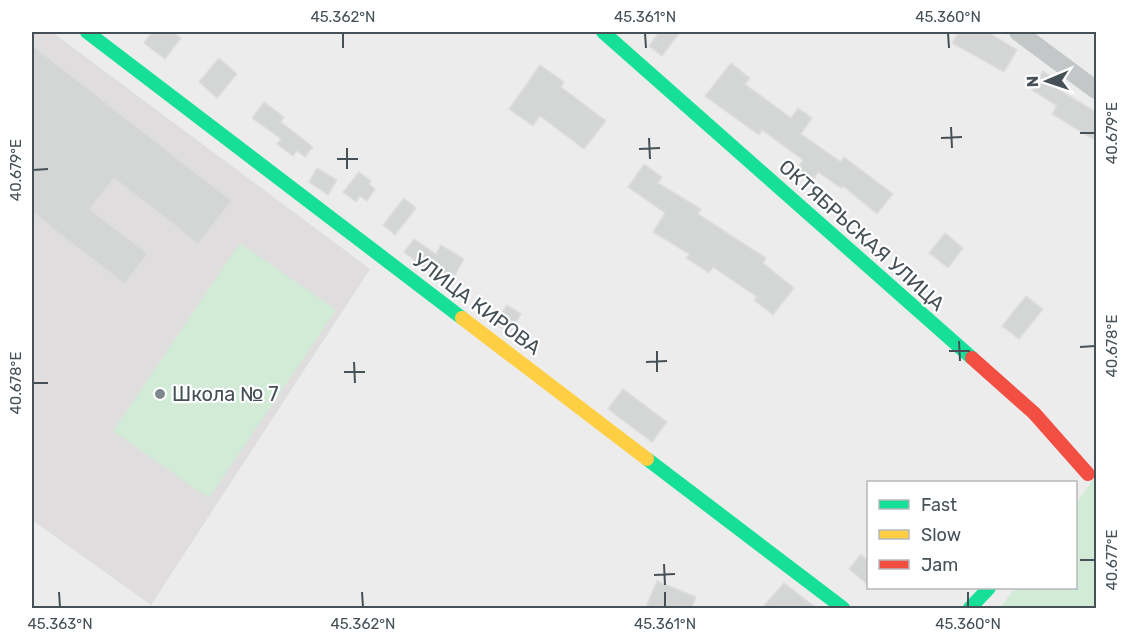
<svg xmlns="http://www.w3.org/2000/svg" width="1128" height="640" viewBox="0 0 1128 640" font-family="Rubik,sans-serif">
	<rect width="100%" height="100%" fill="#edecec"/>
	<path fill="#dfddde" d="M32,32H52L370,269L151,605L32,520Z"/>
	<g fill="#d1ebd7">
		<path d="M240,243L336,310L209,498L113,431Z"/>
		<path d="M1096,475V608H1000L1015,588H1076V504Z"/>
	</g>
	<g fill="#d4d5d5" stroke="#dededf" stroke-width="1.5">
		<path d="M152,32H172L181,38L165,59L144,43Z"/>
		<path d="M659,32H680L662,56L649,46Z"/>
		<path d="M959,32H988L1017,50L1004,72L952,43Z"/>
		<path d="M32,45L232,201L198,244L114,178L90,209L148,254L124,284L32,212Z"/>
		<path d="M219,58L237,74L217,98L199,82Z"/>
		<path d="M731,63L750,78L745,84L791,118L798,108L812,118L801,134L841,162L844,157L893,194L877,214L843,186L841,188L818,172L813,180L797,169L803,160L762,130L759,135L705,96Z"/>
		<path d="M540,65L564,82L561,87L606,121L584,149L540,116L533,126L509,109Z"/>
		<path d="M1043,71L1062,85L1058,89L1096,112V141L1052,114L1057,106L1032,90Z"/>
		<path d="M264,102L284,117L281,122L313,147L305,157L297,151L293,156L277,144L281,139L252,118Z"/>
		<path d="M644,164L662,177L658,183L701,209L698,214L766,258L763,263L794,288L773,315L754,300L757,297L713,267L709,273L686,258L689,254L653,232L665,213L628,187Z"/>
		<path d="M317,168L337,180L328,195L309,182Z"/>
		<path d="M359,172L371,181L369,184L375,189L367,201L360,196L356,202L343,192Z"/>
		<path d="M404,198L416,208L395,235L383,225Z"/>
		<path d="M945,233L963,248L948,268L929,253Z"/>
		<path d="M414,239L436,254L441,245L464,259L448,287L404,252Z"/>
		<path d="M1026,296L1043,309L1019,339L1002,326Z"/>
		<path d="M507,305L521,314L509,333L495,323Z"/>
		<path d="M623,389L667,422L652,442L608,409Z"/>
		<path d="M861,554L868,561V585L849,569Z"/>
		<path d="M657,581L696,597L691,609H645Z"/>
		<path d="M784,583L818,609H761Z"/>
	</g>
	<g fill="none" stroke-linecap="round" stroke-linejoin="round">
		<path stroke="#c3c7c8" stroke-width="18" d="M1018,32L1096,90"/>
		<g stroke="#16e098" stroke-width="14">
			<path d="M87,32L462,318"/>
			<path d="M603,32L972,358"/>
			<path d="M647,459L843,608"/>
			<path d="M970,608L989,588"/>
		</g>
		<path stroke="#ffcf43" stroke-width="14" d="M462,318L647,459"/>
		<path stroke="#f24e42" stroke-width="14" d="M972,358L1034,413L1088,474"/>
	</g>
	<path fill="none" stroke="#455157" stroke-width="2" d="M343,33V48M645,33L646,48M948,33L949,48M951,127L952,148M1080,133H1095M649,138L650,159M941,138L962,137M347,148V169M639,149L660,148M337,159H358M33,170L48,169M959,341L960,361M1080,347L1095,346M657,351V372M949,351H970M354,362L355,383M646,362L667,361M344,372H365M33,383H48M1080,560H1095M664,564L665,585M654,575L675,574M59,592L60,607M362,592L363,607M665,592V607M968,592V607"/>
	<circle fill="#80878b" stroke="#fff" stroke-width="2" cx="160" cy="394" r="6"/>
	<g text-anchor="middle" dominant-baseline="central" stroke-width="4.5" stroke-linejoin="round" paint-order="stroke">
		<g font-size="20" fill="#455157" stroke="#fff">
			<text transform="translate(862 235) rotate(42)">ОКТЯБРЬСКАЯ УЛИЦА</text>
			<text transform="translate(477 304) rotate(37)">УЛИЦА КИРОВА</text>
		</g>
		<g font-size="20" fill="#455157" stroke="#fff" text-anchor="start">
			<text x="172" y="394">Школа № 7</text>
		</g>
	</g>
	<rect width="1128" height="640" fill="none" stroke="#ffffff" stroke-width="66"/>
	<rect x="867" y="481" width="210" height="108" fill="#ffffff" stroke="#b5b9bc" stroke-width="1.5"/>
	<rect x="879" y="500" width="30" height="9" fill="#16e098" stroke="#b5b9bc" stroke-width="1.5"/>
	<text x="921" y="511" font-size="18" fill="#455157">Fast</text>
	<rect x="879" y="530" width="30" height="9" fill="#ffcf43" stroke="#b5b9bc" stroke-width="1.5"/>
	<text x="921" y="541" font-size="18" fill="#455157">Slow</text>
	<rect x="879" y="560" width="30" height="9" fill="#f24e42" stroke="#b5b9bc" stroke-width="1.5"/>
	<text x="921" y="571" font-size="18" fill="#455157">Jam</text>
	<g transform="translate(1047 81) rotate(268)" stroke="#ffffff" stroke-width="4.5" paint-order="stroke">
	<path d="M0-4.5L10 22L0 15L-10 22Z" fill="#455157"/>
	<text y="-9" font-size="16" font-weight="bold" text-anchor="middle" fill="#455157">N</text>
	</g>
	<rect x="33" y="33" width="1062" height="574" fill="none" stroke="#455157" stroke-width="2"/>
	<g font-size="15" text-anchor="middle" fill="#455157">
		<text x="343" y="22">45.362°N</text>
		<text x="645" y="22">45.361°N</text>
		<text x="948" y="22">45.360°N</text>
		<text transform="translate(1112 133) rotate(-90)" y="5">40.679°E</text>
		<text transform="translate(16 170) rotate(-90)" y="5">40.679°E</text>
		<text transform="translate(1112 346) rotate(-90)" y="5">40.678°E</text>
		<text transform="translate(16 383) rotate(-90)" y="5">40.678°E</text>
		<text transform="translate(1112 560) rotate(-90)" y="5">40.677°E</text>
		<text x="60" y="629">45.363°N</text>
		<text x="363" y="629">45.362°N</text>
		<text x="665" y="629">45.361°N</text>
		<text x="968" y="629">45.360°N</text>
	</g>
</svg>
